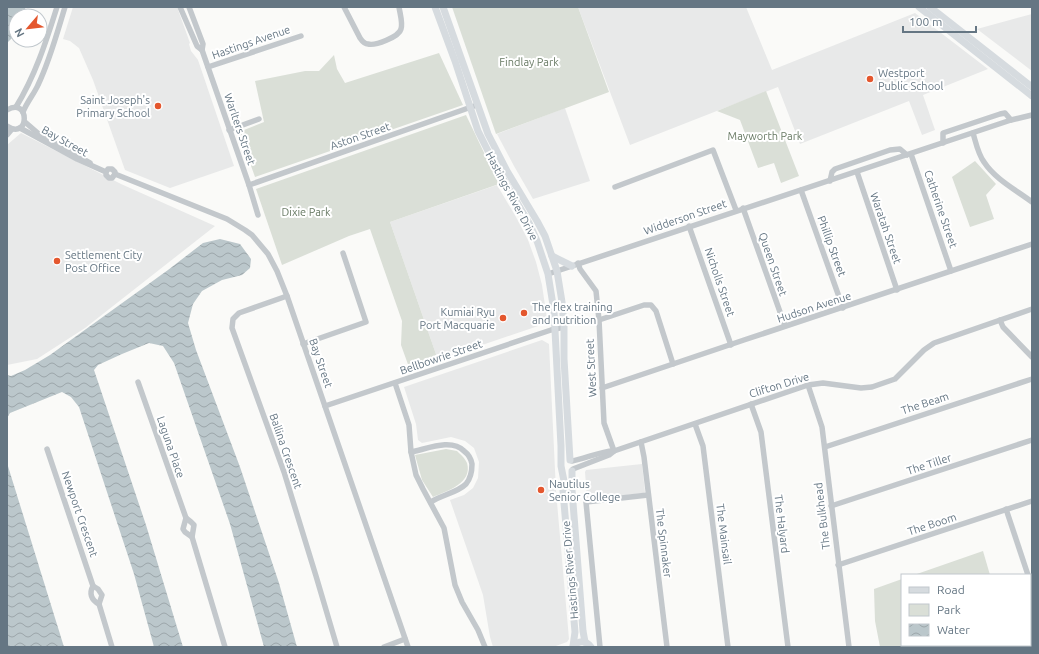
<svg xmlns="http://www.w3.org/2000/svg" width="1039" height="654" viewBox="0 0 1039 654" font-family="Ubuntu,sans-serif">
	<defs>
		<pattern id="water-waves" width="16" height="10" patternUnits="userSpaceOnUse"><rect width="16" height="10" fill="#bbc7cb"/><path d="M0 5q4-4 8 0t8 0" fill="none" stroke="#9ca6aa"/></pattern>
	</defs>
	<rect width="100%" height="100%" fill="#fafaf8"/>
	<g fill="#e8e9e9">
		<path d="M73,7H177L190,43L189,44L191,51L198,60L234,166L170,188L125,170L93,80L79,48L70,41L63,39Z"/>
		<path d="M578,7H746L772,70L915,13L988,69L923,95L935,130L922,135L909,101L800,144L778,87L630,145Z"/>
		<path d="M1032,14V71L977,29Z"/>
		<path d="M565,108L590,181L533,199L514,166L497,134Z"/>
		<path d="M21,133L121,184L215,226L85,328L37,359L7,365V145Z"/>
		<path d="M497,185L516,217L528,240L536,262L542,285L547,319L544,324L438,360L390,222Z"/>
		<path d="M542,340L549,344L556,491L569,639L567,642L553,647H493L490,637L483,595L450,500L464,495L473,488L478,478L479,462L474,448L465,441L451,437L422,443L418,440L416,424L404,387Z"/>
		<path d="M642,464L645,492L644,493L589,499L587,498L585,472L586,470Z"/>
	</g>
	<g fill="#dadfd7">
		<path d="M452,7H578L609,92L496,134Z"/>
		<path d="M439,53L463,105L255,177L239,132L264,122L255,81L305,71H319L334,55L337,69L345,83Z"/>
		<path d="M766,91L799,176L781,183L774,163L758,168L740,120L717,111Z"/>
		<path d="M466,115L499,184L390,222L438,360L410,370L401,345L402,321L370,229L349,236L282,265L256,189Z"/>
		<path d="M975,161L996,184L986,195L994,219L970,227L952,177Z"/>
		<path d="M446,449L457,451C460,454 465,458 467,463C473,483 447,491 433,497L422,480L415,455Z"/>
		<path d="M983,551L990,575H914Z"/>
		<path d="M902,579V645H1030V641H1032V647H880L875,621L874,589Z"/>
	</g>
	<g fill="url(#water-waves)">
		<path d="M7,7H25L26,15L16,16V34L7,43Z"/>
		<path d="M220,239L240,244L251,259L250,268L242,275L222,280L202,291L193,304L188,323L196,350L240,467L279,583L297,647H264L230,524L174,363L163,346L149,343L122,354L98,365L94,370L146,525L183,647H154L134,574L79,407L71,397L62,392L10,413L7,418V375L11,376L25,370L50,355L168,270L203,243Z"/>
		<path d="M7,463L64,647H7Z"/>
	</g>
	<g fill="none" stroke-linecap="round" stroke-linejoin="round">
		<g stroke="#c3c8cc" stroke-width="5.5">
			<path d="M180,7L197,46L202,50"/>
			<path d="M189,7L203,44L202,50L249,185L258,215"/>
			<path d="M344,7L360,38C362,41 364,44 368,44C375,46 399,37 401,29C403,23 400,14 399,7"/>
			<path d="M208,67L301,36"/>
			<path d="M16,107C35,76 46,42 57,7"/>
			<path d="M7,110C30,96 30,141 7,126"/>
			<path d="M23,112C27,102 34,94 38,85C50,60 57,33 65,7"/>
			<path d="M25,122L40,135L90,163"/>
			<path d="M20,128L77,159L106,172V175L109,178H112L115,174"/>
			<path d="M229,130L259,119"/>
			<path d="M973,133C976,143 978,154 984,162C995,179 1016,190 1032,202"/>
			<path d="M7,135L12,129"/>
			<path d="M943,143V133L1000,114L1005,113L1011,120"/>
			<path d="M911,154L951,271"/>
			<path d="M106,172L108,169H112L115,172V174L227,219L245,230L252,235L268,254L277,271L287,296L408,647"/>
			<path d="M857,172L897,290"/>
			<path d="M830,181L832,172L835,169L890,150L900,149L907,155"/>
			<path d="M249,185L477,105"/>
			<path d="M615,187L713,150L736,210"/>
			<path d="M801,190L843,308"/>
			<path d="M743,208L785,326"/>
			<path d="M689,226L731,345"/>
			<path d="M578,263L580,269L596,291L599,320L604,423L614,451"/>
			<path d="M548,274L1011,120L1032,115"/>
			<path d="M287,296L239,313L233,319L232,328L284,472L316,576L337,647"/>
			<path d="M599,320L644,305H651L656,311L673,364"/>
			<path d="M1000,320L1003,327L1032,357"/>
			<path d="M303,344L366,322L343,253"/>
			<path d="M138,382L186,518L183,529L185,532L192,537"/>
			<path d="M395,383L409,425L411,452L416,475L423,489L444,528L455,585L462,602L478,630L485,647"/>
			<path d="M808,385L822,427L849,647"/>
			<path d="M602,388C745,339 889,292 1032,244"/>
			<path d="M751,404L761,432L788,647"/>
			<path d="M325,406L551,330L564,327"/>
			<path d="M695,424L703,446L728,647"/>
			<path d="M641,442L644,457L667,647"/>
			<path d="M825,447L1032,379"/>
			<path d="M47,449L93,586L98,589L102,595L99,604L112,647"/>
			<path d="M411,452C427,449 451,438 464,451C468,454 471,458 472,464C472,471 471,478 466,484C457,493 441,495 431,502"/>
			<path d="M572,461C584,459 604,450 614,451"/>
			<path d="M573,469L609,455L614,451L808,385L823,383L861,388L872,387L895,379L924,350L934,343L1032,309"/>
			<path d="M831,506L1032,440"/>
			<path d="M1006,509L1028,575"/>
			<path d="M186,518L191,522L194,525L192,537L225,647"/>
			<path d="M838,565L1032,501"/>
			<path d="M1030,580L1032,586"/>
			<path d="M93,586C89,593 91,600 99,604"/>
			<path d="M384,647L405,639"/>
			<path d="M600,647L586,502L648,495"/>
		</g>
		<g stroke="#d6dbdf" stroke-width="7">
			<path d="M435,7L455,61L478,131L495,165L529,223L537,241L548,274L554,311L561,446V466L564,481L563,491L575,632L573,646"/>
			<path d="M443,7L488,134L507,171L537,221L545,236L557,271L562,302L564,327V359L570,460"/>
			<path d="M919,7L1032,96"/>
			<path d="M930,7L1032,87"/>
			<path d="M552,256L572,266"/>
			<path d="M572,471V490L583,631L585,642"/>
			<path d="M573,647C578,640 586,640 591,647"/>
		</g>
	</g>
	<g fill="#e4572e" stroke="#fff" stroke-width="1.5">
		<circle cx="870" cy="79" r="4"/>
		<circle cx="158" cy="106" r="4"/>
		<circle cx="57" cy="261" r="4"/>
		<circle cx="524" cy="313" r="4"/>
		<circle cx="503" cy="318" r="4"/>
		<circle cx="541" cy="490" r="4"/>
	</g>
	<g text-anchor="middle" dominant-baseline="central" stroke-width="4" stroke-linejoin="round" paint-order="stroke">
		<g font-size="11" fill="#657683" stroke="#fff">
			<text transform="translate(251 42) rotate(-19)">Hastings Avenue</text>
			<text transform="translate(240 129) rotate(71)">Warlters Street</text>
			<text transform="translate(360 136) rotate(-19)">Aston Street</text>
			<text transform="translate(65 141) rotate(29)">Bay Street</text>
			<text transform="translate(512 196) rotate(62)">Hastings River Drive</text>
			<text transform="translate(941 209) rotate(71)">Catherine Street</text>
			<text transform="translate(685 217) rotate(-19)">Widderson Street</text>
			<text transform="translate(886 228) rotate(71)">Waratah Street</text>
			<text transform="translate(832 246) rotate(70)">Phillip Street</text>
			<text transform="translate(773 264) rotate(71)">Queen Street</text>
			<text transform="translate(720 282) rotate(71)">Nicholls Street</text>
			<text transform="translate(814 307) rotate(-18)">Hudson Avenue</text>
			<text transform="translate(441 357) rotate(-19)">Bellbowrie Street</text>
			<text transform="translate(321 363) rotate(71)">Bay Street</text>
			<text transform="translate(591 368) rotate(-93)">West Street</text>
			<text transform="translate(779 385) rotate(-17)">Clifton Drive</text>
			<text transform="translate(925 403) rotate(-18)">The Beam</text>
			<text transform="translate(171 447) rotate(71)">Laguna Place</text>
			<text transform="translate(286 451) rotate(71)">Ballina Crescent</text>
			<text transform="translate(929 464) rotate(-18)">The Tiller</text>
			<text transform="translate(80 514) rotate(71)">Newport Crescent</text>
			<text transform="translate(822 516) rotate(-97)">The Bulkhead</text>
			<text transform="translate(782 524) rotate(83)">The Halyard</text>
			<text transform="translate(932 524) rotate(-18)">The Boom</text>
			<text transform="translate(724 534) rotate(83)">The Mainsail</text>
			<text transform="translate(664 543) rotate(83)">The Spinnaker</text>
			<text transform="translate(570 570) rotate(-95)">Hastings River Drive</text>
		</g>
		<g font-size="11" fill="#687a64" stroke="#fff">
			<text x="529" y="62">Findlay Park</text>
			<text x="765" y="136">Mayworth Park</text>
			<text x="306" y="212">Dixie Park</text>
		</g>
		<g font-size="11" fill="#657683" stroke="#fff" text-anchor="start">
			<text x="878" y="73">Westport<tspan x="878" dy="13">Public School</tspan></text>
			<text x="150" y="100" text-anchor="end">Saint Joseph's<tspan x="150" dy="13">Primary School</tspan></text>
			<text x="65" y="255">Settlement City<tspan x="65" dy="13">Post Office</tspan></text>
			<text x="532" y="307">The flex training<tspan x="532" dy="13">and nutrition</tspan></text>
			<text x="495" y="312" text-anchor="end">Kumiai Ryu<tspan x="495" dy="13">Port Macquarie</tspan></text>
			<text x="549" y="484">Nautilus<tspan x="549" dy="13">Senior College</tspan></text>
		</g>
	</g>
	<rect width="1039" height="654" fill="none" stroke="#657683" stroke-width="16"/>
	<rect x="901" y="574" width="130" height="72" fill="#ffffff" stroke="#c1c8cd"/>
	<rect x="909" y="587" width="20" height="6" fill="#d6dbdf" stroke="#c1c8cd"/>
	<text x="937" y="594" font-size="12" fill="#657683">Road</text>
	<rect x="909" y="604" width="20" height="12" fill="#dadfd7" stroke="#c1c8cd"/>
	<text x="937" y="614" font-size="12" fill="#657683">Park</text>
	<rect x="909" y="624" width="20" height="12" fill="url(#water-waves)" stroke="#c1c8cd"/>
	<text x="937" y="634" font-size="12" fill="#657683">Water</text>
	<g transform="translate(28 28) rotate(242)"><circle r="19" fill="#ffffff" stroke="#c1c8cd"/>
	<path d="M0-3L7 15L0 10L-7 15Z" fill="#e4572e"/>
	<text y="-6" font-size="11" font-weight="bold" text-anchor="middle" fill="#657683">N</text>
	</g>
	<path d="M903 26v6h73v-6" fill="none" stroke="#657683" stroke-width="2"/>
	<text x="909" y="26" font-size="12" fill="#657683" stroke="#ffffff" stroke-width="3" paint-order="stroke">100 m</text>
</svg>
